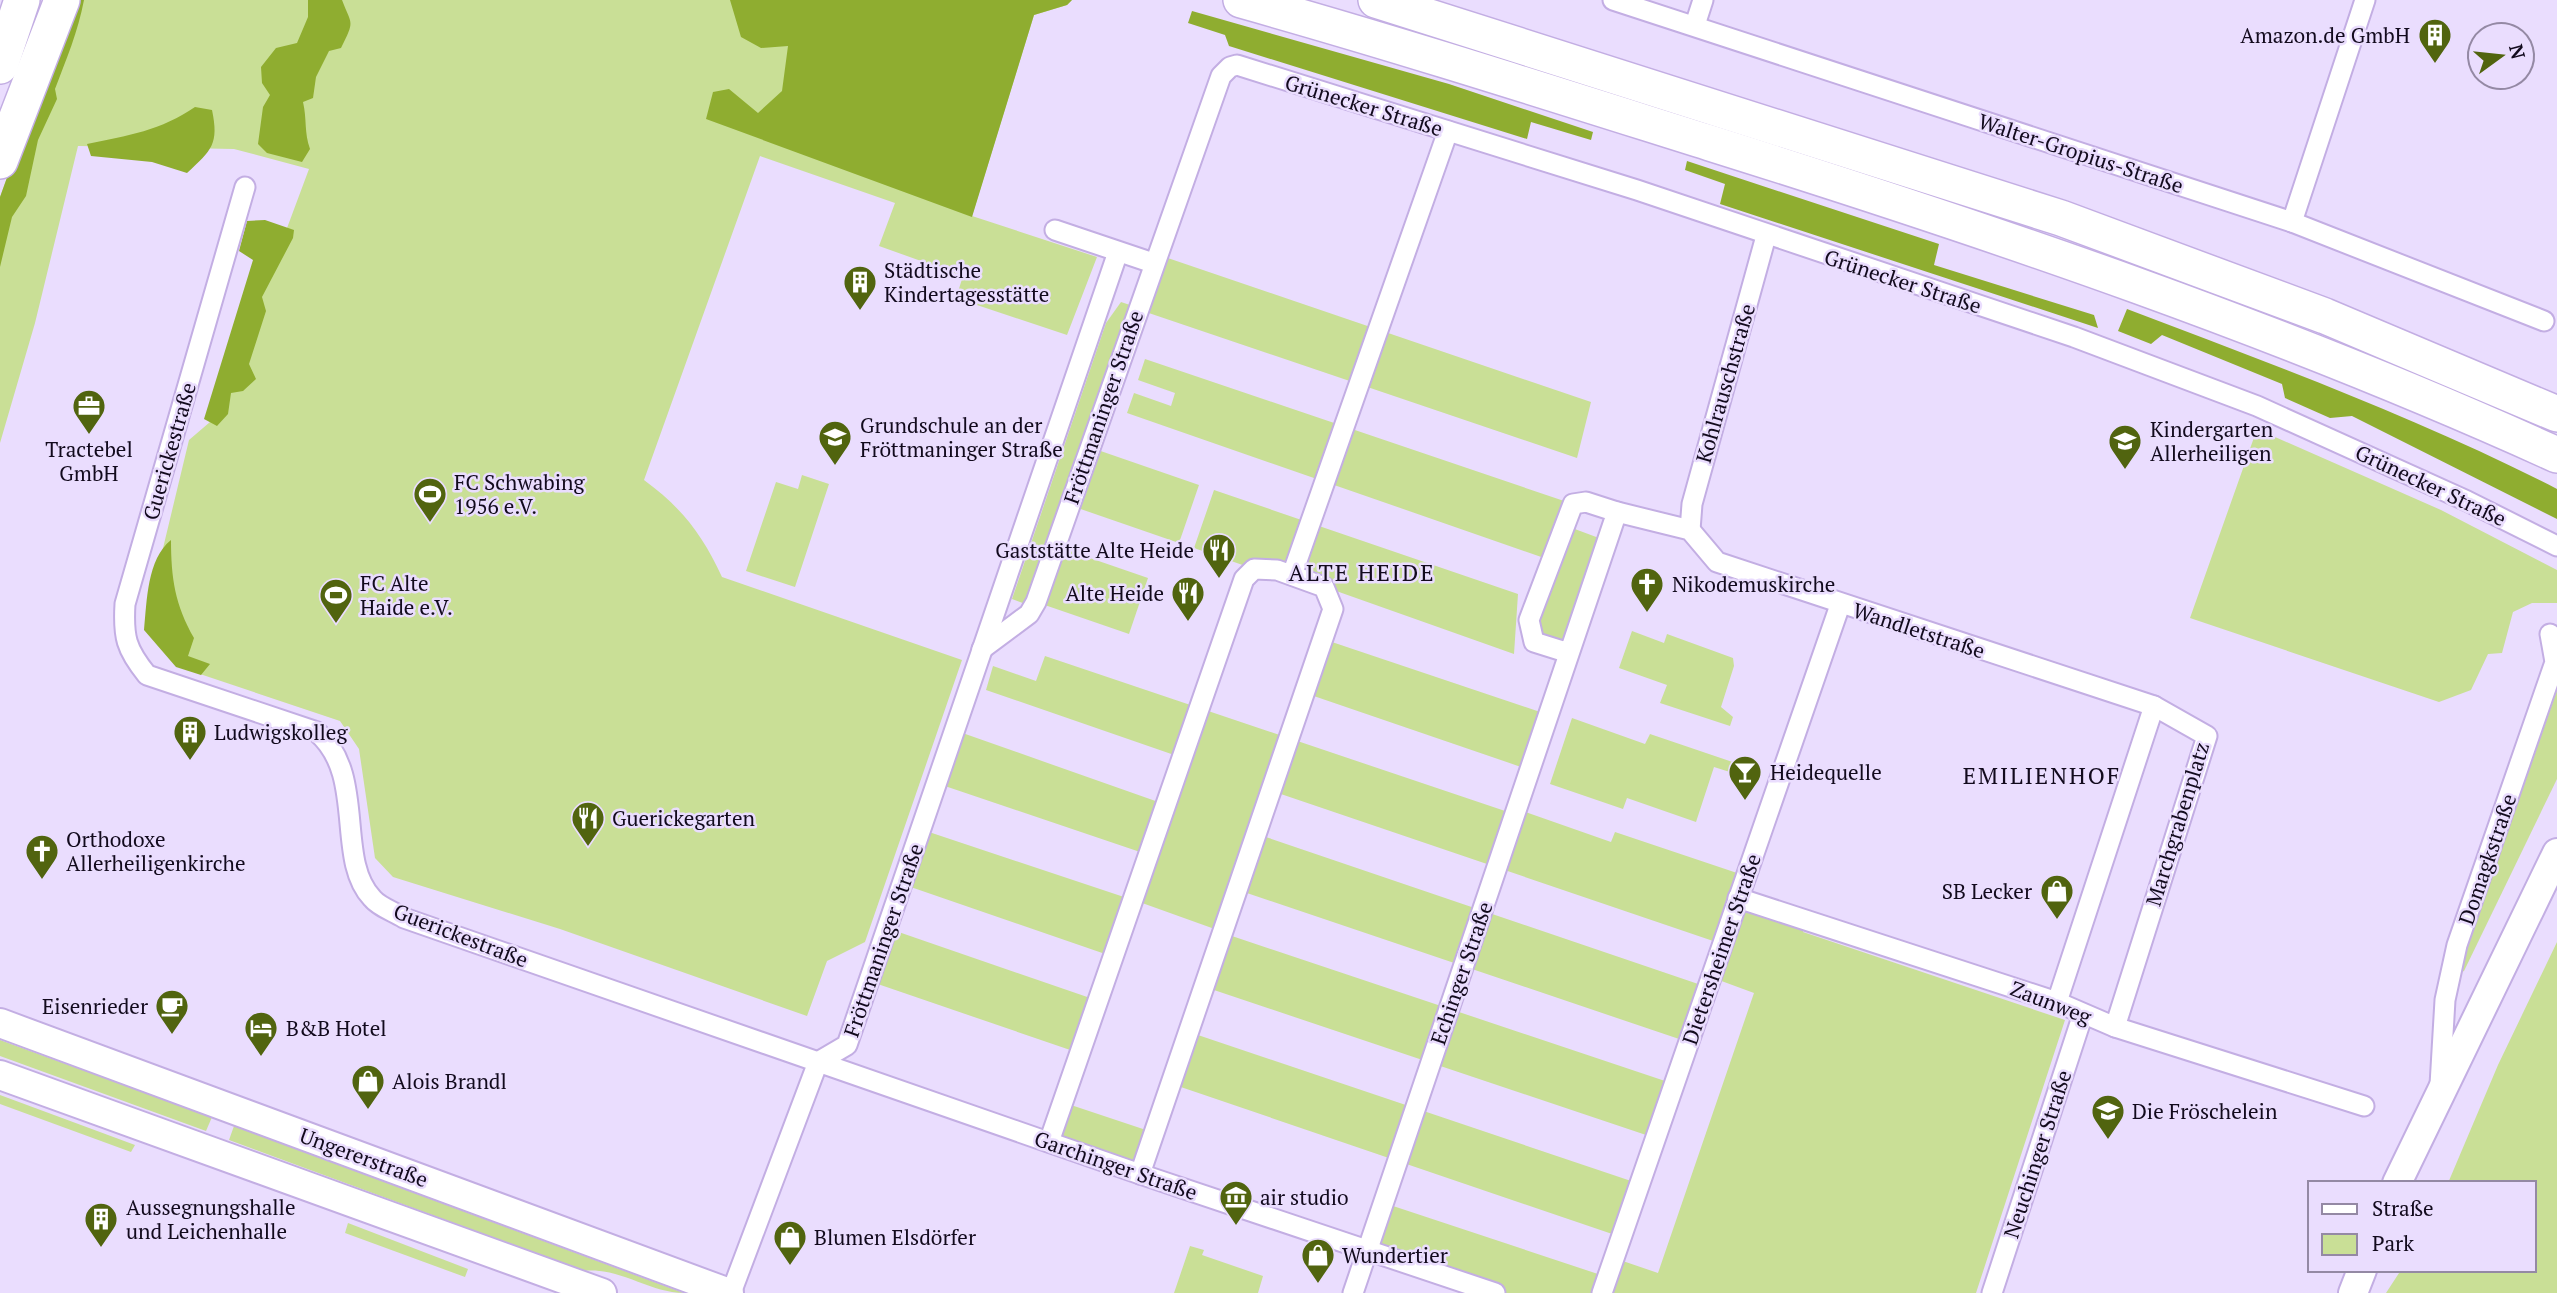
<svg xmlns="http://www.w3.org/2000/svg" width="2557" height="1293" viewBox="0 0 2557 1293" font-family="'PT Serif',serif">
	<rect width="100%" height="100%" fill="#eaddfe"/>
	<g fill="#c9df96">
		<path d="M71,0H1072L1067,5L1034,15L972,216L1097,257L1067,335L956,298L963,276L879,246L895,203L760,156L644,480C682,508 702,534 722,577L962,660L865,942L827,961L807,1016L560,929L393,877L375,858L359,749L340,721L179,667L146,619L189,440L217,416L309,169L234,149L78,146L35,323L0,443V197Z"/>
		<path d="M1156,254L1591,402L1577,458L1137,309Z"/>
		<path d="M1121,302L1130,305L1128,314L1028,605L1012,599L1106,323Z"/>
		<path d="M1145,359L1573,504L1564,525L1607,541L1569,653L1534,642L1550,560L1127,413L1134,393L1171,406L1175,393L1138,380Z"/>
		<path d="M2257,429L2441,510L2557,570V603H2532L2513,612L2502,653L2488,654L2471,690L2439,702L2190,618Z"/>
		<path d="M1089,447L1199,485L1179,543L1069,505Z"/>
		<path d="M802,475L829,484L795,587L746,571L776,482L798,489Z"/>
		<path d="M1214,490L1518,594L1514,654L1277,570L1254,569L1194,548Z"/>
		<path d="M1055,546L1148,578L1129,634L1036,602Z"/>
		<path d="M1632,631L1664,643L1667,634L1733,658L1734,666L1721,707L1733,717L1730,726L1660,703L1667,685L1619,668Z"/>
		<path d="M1323,639L1549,715L1530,770L1305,693Z"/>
		<path d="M1045,656L1514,814L1517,809L1611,842L1615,832L1746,876L1739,898L1806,920L1803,932L2065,1020L1976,1293H1495L1367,1250L1384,1203L1607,1277L1614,1258L1658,1273L1754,993L1716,979L1722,944L1272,791L1257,834L1707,987L1688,1042L1238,890L1223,933L1674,1084L1655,1138L1205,987L1223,932L1131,899L1111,956L902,884L920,829L1130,899L1146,854L936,783L954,730L1164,804L1180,757L986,690L993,666L1036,681Z"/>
		<path d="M2557,690V779L2464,971L2458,974Z"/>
		<path d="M1572,718L1645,744L1650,734L1762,772L1758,781L1714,767L1696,822L1627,798L1623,809L1550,784Z"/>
		<path d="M887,928L1096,1000L1079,1053L869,981Z"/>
		<path d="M2557,942V1293H2386L2401,1270H2534V1183H2448L2498,1065Z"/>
		<path d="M1189,1032L1640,1184L1621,1237L1172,1084Z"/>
		<path d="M0,1040L212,1117L206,1131L0,1056Z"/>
		<path d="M0,1095L135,1145L131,1152L0,1104Z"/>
		<path d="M1062,1102L1155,1133L1140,1174L1049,1142Z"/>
		<path d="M234,1126L684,1293C649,1293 620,1267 584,1271L229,1140Z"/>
		<path d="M348,1223L468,1269L465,1277L345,1233Z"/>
		<path d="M1190,1246L1204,1250L1202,1255L1263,1276L1258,1293H1174Z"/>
	</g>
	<g fill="#8fad30">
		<path d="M71,0H84C78,32 66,60 55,89L57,99L38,140L26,196L12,217L0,267V197Z"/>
		<path d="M308,0H342C352,26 355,20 341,48L329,51L316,77L313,98L303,102C307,119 304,133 310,149L302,162L267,153L258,144L263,107L270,95L262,83L261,67L276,48L297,43L308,17Z"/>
		<path d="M730,0H1072L1067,5L1034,15L972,217L706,119L713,92L729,89L758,113L782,91L788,46L761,48L741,37Z"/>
		<path d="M1192,11L1449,84L1593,132L1591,140L1531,122L1527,139L1229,46L1225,35L1188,23Z"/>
		<path d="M195,107L212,110C219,144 212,150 187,173L152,162L91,156L87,144C127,136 162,130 195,107Z"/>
		<path d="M1687,161L1939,244L1934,265L2094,315L2098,328L1720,204L1725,184L1685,170Z"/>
		<path d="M265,220L294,230L293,238L262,297L266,311L249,364L256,379L243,391L231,393L228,414L217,426L204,419L253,260L239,251L247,221Z"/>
		<path d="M2127,309C2272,364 2419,418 2557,489V519L2352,416L2330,418L2285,398L2282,384L2162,335L2151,344L2118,331Z"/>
		<path d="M171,540C171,578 175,605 194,638L188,656L210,664L201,675L176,667L144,630C147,601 147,559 171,540Z"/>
	</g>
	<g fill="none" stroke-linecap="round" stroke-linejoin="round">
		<defs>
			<g id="street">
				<path d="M1613,0L2292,222L2544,321"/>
				<path d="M1695,25L1703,0"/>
				<path d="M245,187L125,604C123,637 126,649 147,675L317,732C367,775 335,859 372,898C379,907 395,912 404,918L1140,1174L1495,1293"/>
				<path d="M2292,222L2365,0"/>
				<path d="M1055,230L1153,263"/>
				<path d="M1617,512L1690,530L1717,562L2154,706L2207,736L2115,1027"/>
				<path d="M1690,530L1692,504L1766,236"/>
				<path d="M1292,575L1448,131"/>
				<path d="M982,649L1029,614L1036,602L1221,76L1230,67L1237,65L1637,190L2074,337L2257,406L2467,501L2557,546"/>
				<path d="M1738,898L2057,1002L2115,1027L2364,1106"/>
				<path d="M2057,1002L2154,706"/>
				<path d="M2440,1085L2445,1000L2457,945L2555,662L2550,634"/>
				<path d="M1049,1142L1244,579L1254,569L1277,570L1324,587L1333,609L1140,1174"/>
				<path d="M731,1293L818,1062L847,1045L1118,252"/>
				<path d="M1353,1293L1617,512L1586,502L1573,504L1529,620L1534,642L1569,653"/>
				<path d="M1602,1293L1840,605"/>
				<path d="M1992,1293L2083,1014"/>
			</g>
			<g id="secondary">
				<path d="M0,1023L729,1293"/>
				<path d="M0,1075L602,1293"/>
				<path d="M2397,1183L2557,853"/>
				<path d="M2353,1293L2362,1270"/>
			</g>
			<g id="highway">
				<path d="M1241,0C1398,44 1554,94 1710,143C1997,233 2282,330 2557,455"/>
				<path d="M1376,0L2061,218L2325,316L2557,414"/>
				<path d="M0,66L22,0"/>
				<path d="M0,161L62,0"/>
			</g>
		</defs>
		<use href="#street" stroke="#c3aee3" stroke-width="23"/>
		<use href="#secondary" stroke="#c3aee3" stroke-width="32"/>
		<use href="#highway" stroke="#c3aee3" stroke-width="38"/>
		<use href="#street" stroke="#fff" stroke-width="19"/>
		<use href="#secondary" stroke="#fff" stroke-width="28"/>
		<use href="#highway" stroke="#fff" stroke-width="35"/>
	</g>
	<defs>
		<symbol id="building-pin" viewBox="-11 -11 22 30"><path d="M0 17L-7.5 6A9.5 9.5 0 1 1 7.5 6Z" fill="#51640f" stroke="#eaddfe"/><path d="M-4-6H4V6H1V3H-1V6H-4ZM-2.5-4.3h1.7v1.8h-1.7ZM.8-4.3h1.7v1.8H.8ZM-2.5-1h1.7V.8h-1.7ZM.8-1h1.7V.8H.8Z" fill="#fff"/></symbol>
		<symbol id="office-pin" viewBox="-11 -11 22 30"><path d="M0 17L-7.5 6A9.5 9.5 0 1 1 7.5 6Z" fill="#51640f" stroke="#eaddfe"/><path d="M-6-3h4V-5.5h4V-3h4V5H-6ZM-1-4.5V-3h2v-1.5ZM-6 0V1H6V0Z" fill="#fff"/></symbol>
		<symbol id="school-pin" viewBox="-11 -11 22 30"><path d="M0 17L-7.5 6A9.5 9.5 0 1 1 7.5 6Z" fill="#51640f" stroke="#eaddfe"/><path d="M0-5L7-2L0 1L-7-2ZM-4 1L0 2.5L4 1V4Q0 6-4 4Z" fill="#fff"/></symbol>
		<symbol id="stadium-pin" viewBox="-11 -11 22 30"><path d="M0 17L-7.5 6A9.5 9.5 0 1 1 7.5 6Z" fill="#51640f" stroke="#eaddfe"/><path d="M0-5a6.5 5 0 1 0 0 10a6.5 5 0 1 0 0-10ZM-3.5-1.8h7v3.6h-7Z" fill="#fff"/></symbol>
		<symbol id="restaurant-pin" viewBox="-11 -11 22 30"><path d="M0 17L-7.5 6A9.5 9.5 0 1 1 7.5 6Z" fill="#51640f" stroke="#eaddfe"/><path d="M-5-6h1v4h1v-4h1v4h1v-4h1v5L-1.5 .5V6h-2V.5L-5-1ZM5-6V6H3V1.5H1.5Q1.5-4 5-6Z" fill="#fff"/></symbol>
		<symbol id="church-pin" viewBox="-11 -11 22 30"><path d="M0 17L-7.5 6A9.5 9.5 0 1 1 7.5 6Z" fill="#51640f" stroke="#eaddfe"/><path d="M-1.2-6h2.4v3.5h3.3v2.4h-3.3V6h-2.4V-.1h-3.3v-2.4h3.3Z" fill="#fff"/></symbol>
		<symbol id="bar-pin" viewBox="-11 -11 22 30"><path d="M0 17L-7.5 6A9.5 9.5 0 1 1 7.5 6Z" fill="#51640f" stroke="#eaddfe"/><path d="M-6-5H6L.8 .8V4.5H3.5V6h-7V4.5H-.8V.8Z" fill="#fff"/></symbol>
		<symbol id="shop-pin" viewBox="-11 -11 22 30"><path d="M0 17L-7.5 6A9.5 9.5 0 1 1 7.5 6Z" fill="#51640f" stroke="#eaddfe"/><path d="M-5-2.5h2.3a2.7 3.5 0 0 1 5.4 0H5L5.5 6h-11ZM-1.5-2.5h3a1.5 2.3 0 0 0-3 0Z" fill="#fff"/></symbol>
		<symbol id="cafe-pin" viewBox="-11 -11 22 30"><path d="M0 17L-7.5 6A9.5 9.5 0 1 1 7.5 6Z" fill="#51640f" stroke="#eaddfe"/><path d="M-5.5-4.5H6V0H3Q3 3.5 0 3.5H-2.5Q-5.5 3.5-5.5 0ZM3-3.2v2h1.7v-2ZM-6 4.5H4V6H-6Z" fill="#fff"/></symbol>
		<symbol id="hotel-pin" viewBox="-11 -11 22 30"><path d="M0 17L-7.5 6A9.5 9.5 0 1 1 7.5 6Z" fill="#51640f" stroke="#eaddfe"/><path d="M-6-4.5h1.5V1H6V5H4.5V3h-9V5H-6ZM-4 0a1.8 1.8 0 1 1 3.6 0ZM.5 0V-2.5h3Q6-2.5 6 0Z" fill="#fff"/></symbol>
		<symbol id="museum-pin" viewBox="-11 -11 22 30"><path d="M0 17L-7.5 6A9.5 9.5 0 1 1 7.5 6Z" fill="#51640f" stroke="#eaddfe"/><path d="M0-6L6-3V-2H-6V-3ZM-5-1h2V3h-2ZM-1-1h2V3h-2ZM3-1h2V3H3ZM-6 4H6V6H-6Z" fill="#fff"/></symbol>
	</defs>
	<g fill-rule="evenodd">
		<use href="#building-pin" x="2416" y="16" width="38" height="52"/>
		<use href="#building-pin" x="841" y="263" width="38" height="52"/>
		<use href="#office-pin" x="70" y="387" width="38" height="52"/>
		<use href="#school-pin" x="816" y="418" width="38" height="52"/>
		<use href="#school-pin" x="2106" y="422" width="38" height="52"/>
		<use href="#stadium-pin" x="411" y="475" width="38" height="52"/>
		<use href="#restaurant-pin" x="1200" y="531" width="38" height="52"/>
		<use href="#church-pin" x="1628" y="565" width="38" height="52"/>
		<use href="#restaurant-pin" x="1169" y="574" width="38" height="52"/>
		<use href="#stadium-pin" x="317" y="576" width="38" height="52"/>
		<use href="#building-pin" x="171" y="713" width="38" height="52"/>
		<use href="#bar-pin" x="1726" y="753" width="38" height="52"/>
		<use href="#restaurant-pin" x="569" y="799" width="38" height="52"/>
		<use href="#church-pin" x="23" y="832" width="38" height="52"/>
		<use href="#shop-pin" x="2038" y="872" width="38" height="52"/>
		<use href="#cafe-pin" x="153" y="987" width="38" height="52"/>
		<use href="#hotel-pin" x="242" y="1009" width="38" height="52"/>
		<use href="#shop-pin" x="349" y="1062" width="38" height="52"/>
		<use href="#school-pin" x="2089" y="1092" width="38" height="52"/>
		<use href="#museum-pin" x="1217" y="1178" width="38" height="52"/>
		<use href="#building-pin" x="82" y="1200" width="38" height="52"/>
		<use href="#shop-pin" x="771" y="1218" width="38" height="52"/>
		<use href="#shop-pin" x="1299" y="1236" width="38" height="52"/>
	</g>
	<g text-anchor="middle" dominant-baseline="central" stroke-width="5" stroke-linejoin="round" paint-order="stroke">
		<g font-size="21" fill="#120a1d" stroke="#eaddfe" text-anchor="start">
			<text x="2410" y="35" text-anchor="end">Amazon.de GmbH</text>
			<text x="884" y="270">Städtische<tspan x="884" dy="24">Kindertagesstätte</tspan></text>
			<text x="860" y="425">Grundschule an der<tspan x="860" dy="24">Fröttmaninger Straße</tspan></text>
			<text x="2150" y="429">Kindergarten<tspan x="2150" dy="24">Allerheiligen</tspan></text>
			<text x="89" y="449" text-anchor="middle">Tractebel<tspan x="89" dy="24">GmbH</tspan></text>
			<text x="454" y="482">FC Schwabing<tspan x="454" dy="24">1956 e.V.</tspan></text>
			<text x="1194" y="550" text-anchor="end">Gaststätte Alte Heide</text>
			<text x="360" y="583">FC Alte<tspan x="360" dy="24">Haide e.V.</tspan></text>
			<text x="1672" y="584">Nikodemuskirche</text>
			<text x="1164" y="593" text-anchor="end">Alte Heide</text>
			<text x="214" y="732">Ludwigskolleg</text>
			<text x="1770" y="772">Heidequelle</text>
			<text x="612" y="818">Guerickegarten</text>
			<text x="66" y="839">Orthodoxe<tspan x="66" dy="24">Allerheiligenkirche</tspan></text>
			<text x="2032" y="891" text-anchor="end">SB Lecker</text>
			<text x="148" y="1006" text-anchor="end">Eisenrieder</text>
			<text x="286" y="1028">B&amp;B Hotel</text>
			<text x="392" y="1081">Alois Brandl</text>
			<text x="2132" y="1111">Die Fröschelein</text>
			<text x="1260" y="1197">air studio</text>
			<text x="126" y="1207">Aussegnungshalle<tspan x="126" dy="24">und Leichenhalle</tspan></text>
			<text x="814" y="1237">Blumen Elsdörfer</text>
			<text x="1342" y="1255">Wundertier</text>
		</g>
		<g font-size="21" fill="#120a1d" stroke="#eaddfe">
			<text transform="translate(1364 105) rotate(17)">Grünecker Straße</text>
			<text transform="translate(2081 153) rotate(18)">Walter-Gropius-Straße</text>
			<text transform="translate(1903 281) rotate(18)">Grünecker Straße</text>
			<text transform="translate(1725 383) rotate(-74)">Kohlrauschstraße</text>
			<text transform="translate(1103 407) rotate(-71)">Fröttmaninger Straße</text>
			<text transform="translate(169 451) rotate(-74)">Guerickestraße</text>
			<text transform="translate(2431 485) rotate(25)">Grünecker Straße</text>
			<text transform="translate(1919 630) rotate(18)">Wandletstraße</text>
			<text transform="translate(2177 824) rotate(-73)">Marchgrabenplatz</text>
			<text transform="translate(2487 859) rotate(-71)">Domagkstraße</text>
			<text transform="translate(461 935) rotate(21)">Guerickestraße</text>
			<text transform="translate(883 940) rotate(-71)">Fröttmaninger Straße</text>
			<text transform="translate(1721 949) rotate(-71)">Dietersheimer Straße</text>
			<text transform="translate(1461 973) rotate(-71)">Echinger Straße</text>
			<text transform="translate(2051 1002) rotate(21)">Zaunweg</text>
			<text transform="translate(2037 1154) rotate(-72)">Neuchinger Straße</text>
			<text transform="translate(364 1157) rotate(20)">Ungererstraße</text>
			<text transform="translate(1116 1165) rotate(19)">Garchinger Straße</text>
		</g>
		<g font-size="23" letter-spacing="2" fill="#120a1d" stroke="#eaddfe">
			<text x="1362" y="572">ALTE HEIDE</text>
			<text x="2042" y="775">EMILIENHOF</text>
		</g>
	</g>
	<rect x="2308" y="1181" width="228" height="91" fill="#eaddfe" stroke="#9489a4" stroke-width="2"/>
	<rect x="2322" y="1204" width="35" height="10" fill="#ffffff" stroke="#9489a4" stroke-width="2"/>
	<text x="2372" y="1216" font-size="21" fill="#120a1d">Straße</text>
	<rect x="2322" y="1234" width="35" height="21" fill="#c9df96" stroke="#9489a4" stroke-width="2"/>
	<text x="2372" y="1251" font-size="21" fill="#120a1d">Park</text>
	<g transform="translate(2501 56) rotate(75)"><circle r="33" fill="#eaddfe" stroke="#9489a4" stroke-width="2"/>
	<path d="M0-5L12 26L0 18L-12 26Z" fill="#51640f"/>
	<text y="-10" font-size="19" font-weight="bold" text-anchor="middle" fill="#120a1d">N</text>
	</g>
</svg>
